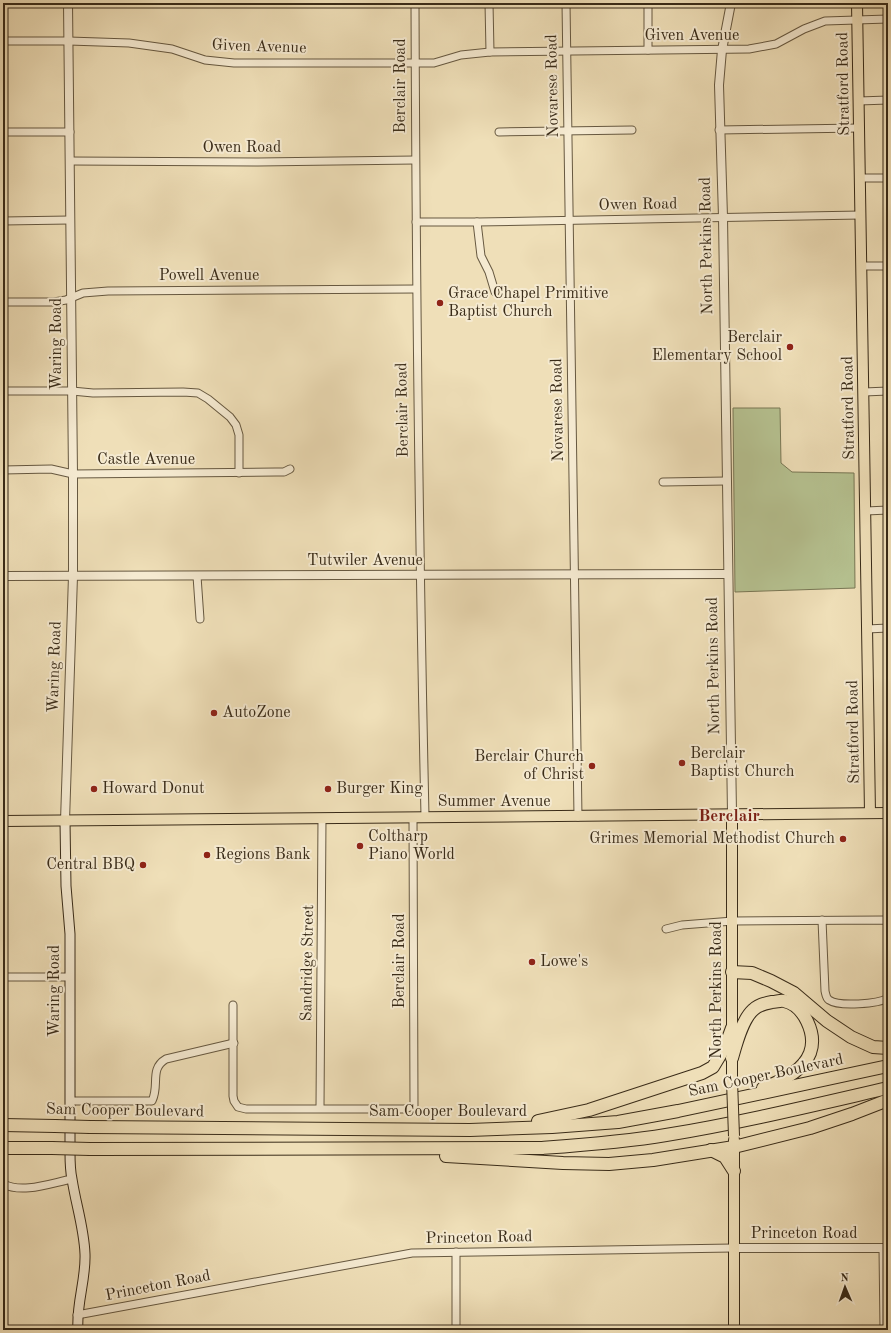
<svg xmlns="http://www.w3.org/2000/svg" width="891" height="1333" viewBox="0 0 891 1333" font-family="'Old Standard TT',serif">
	<rect width="100%" height="100%" fill="#efdfb8"/>
	<filter id="stains"><feTurbulence type="fractalNoise" baseFrequency=".005" numOctaves="4"/><feColorMatrix values="0 0 0 0 .2 0 0 0 0 .09 0 0 0 0 .02 0 0 0 .5 -.17"/></filter>
	<radialGradient id="worn" r=".72"><stop offset=".6" stop-color="#630" stop-opacity="0"/><stop offset="1" stop-color="#630" stop-opacity=".3"/></radialGradient>
	<path fill="#b6c291" stroke="#787654" d="M733,408H780L781,463L792,472L854,473L855,588L735,592Z"/>
	<g fill="none" stroke-linecap="round" stroke-linejoin="round">
		<defs>
			<g id="minor">
				<path d="M415,3C416,274 419,545 425,816"/>
				<path d="M489,3L490,52"/>
				<path d="M566,3L578,817"/>
				<path d="M648,3V50"/>
				<path d="M3,41H69L129,43L172,49L205,60L234,63H434L461,55L490,52L749,49L776,44L804,29L825,21L888,19"/>
				<path d="M859,101L888,100"/>
				<path d="M719,130L859,128"/>
				<path d="M3,132H70"/>
				<path d="M499,132L632,130"/>
				<path d="M70,161L258,162L415,160"/>
				<path d="M860,178H888"/>
				<path d="M3,221L70,220"/>
				<path d="M416,222H477L861,215"/>
				<path d="M477,222L481,256L489,272L495,292"/>
				<path d="M862,266H888"/>
				<path d="M3,302H54L66,300L83,293L108,291L416,289"/>
				<path d="M3,391H72L93,393L183,392L198,393L208,399L230,417L236,425L239,435V473"/>
				<path d="M864,392L888,391"/>
				<path d="M3,470L51,469L73,474L276,472H284L290,469"/>
				<path d="M663,482L726,481"/>
				<path d="M866,511L888,510"/>
				<path d="M197,576L200,619"/>
				<path d="M867,629L888,628"/>
				<path d="M822,920L825,991C826,995 826,998 829,1000C839,1007 878,1004 888,998"/>
				<path d="M666,929L682,925L733,921L884,920L888,921"/>
				<path d="M3,977H69"/>
				<path d="M233,1005V1096L234,1101L238,1107L246,1109H404L414,1106L413,817"/>
				<path d="M70,1101H152C160,1085 149,1069 166,1059L234,1043"/>
				<path d="M320,1108L322,818"/>
				<path d="M3,1184C23,1194 51,1183 72,1179"/>
				<path d="M883,1248L884,1330"/>
				<path d="M456,1252V1330"/>
				<path d="M77,1315L412,1253L733,1248"/>
			</g>
			<g id="tertiary">
				<path d="M731,3L722,50L719,85L723,217L732,814"/>
				<path d="M3,576L728,574"/>
				<path d="M65,821L73,576V474L68,3"/>
				<path d="M733,1248H888"/>
			</g>
			<path id="secondary" d="M65,821L66,886L70,934V1152C70,1161 70,1170 72,1179C76,1205 84,1228 85,1254C86,1280 76,1304 78,1330"/>
			<g id="primary">
				<path d="M857,3L870,813"/>
				<path d="M3,821L888,813"/>
				<path d="M732,1035V814"/>
				<path d="M732,1051V1081"/>
				<path d="M734,1330V1140"/>
			</g>
			<g id="motorway">
				<path d="M732,972L752,973L771,981L794,993L827,1021L851,1037L873,1047L888,1048"/>
				<path d="M732,1058C736,1044 742,1020 753,1010C757,1006 766,1003 772,1002C776,1002 781,1000 784,1001C804,1005 817,1034 810,1053C803,1071 780,1082 763,1088"/>
				<path d="M538,1121L589,1110L702,1073L713,1067L725,1047L732,1028"/>
				<path d="M3,1125L55,1126"/>
				<path d="M90,1127L470,1130L552,1127L618,1122L678,1111L888,1066"/>
				<path d="M3,1148H52"/>
				<path d="M90,1149L542,1148C583,1145 625,1142 666,1135C740,1123 814,1105 888,1088"/>
				<path d="M711,1150L725,1157L734,1171"/>
				<path d="M446,1156L563,1163L609,1164L653,1160L734,1147L810,1128L852,1114L888,1100"/>
			</g>
		</defs>
		<use href="#minor" stroke="#665840" stroke-width="9"/>
		<use href="#tertiary" stroke="#665840" stroke-width="10"/>
		<use href="#secondary" stroke="#392b18" stroke-width="11"/>
		<use href="#primary" stroke="#392b18" stroke-width="12"/>
		<use href="#motorway" stroke="#392b18" stroke-width="14"/>
		<use href="#minor" stroke="#f5ead1" stroke-width="7"/>
		<use href="#tertiary" stroke="#f5ead1" stroke-width="8"/>
		<use href="#secondary" stroke="#f5ead1" stroke-width="9"/>
		<use href="#primary" stroke="#efdfb8" stroke-width="10"/>
		<use href="#motorway" stroke="#efdfb8" stroke-width="12"/>
		<defs>
			<path id="primary-bridge" d="M732,1081L734,1136"/>
			<g id="motorway-bridge">
				<path d="M55,1126L90,1127"/>
				<path d="M52,1148L90,1149"/>
			</g>
		</defs>
		<use href="#primary-bridge" stroke="#392b18" stroke-width="12" stroke-linecap="butt"/>
		<use href="#motorway-bridge" stroke="#392b18" stroke-width="14" stroke-linecap="butt"/>
		<use href="#primary-bridge" stroke="#efdfb8" stroke-width="10"/>
		<use href="#motorway-bridge" stroke="#efdfb8" stroke-width="12"/>
	</g>
	<g fill="#8f2418" stroke="#f5ead1" stroke-width="1.5">
		<circle cx="440" cy="303" r="4"/>
		<circle cx="790" cy="347" r="4"/>
		<circle cx="214" cy="713" r="4"/>
		<circle cx="682" cy="763" r="4"/>
		<circle cx="592" cy="766" r="4"/>
		<circle cx="94" cy="789" r="4"/>
		<circle cx="328" cy="789" r="4"/>
		<circle cx="843" cy="839" r="4"/>
		<circle cx="360" cy="846" r="4"/>
		<circle cx="207" cy="855" r="4"/>
		<circle cx="143" cy="865" r="4"/>
		<circle cx="532" cy="962" r="4"/>
	</g>
	<g text-anchor="middle" dominant-baseline="central" stroke-width="4" stroke-linejoin="round" paint-order="stroke">
		<g font-size="16" fill="#392b18" stroke="#f5ead1">
			<text x="692" y="36">Given Avenue</text>
			<text transform="translate(259 47) rotate(2)">Given Avenue</text>
			<text transform="translate(844 84) rotate(-91)">Stratford Road</text>
			<text transform="translate(401 86) rotate(-90)">Berclair Road</text>
			<text transform="translate(553 86) rotate(-91)">Novarese Road</text>
			<text x="242" y="148">Owen Road</text>
			<text transform="translate(638 205) rotate(-1)">Owen Road</text>
			<text transform="translate(707 246) rotate(-91)">North Perkins Road</text>
			<text x="209" y="276">Powell Avenue</text>
			<text transform="translate(57 344) rotate(-90)">Waring Road</text>
			<text transform="translate(849 408) rotate(-91)">Stratford Road</text>
			<text transform="translate(403 410) rotate(-91)">Berclair Road</text>
			<text transform="translate(558 410) rotate(-91)">Novarese Road</text>
			<text x="146" y="460">Castle Avenue</text>
			<text x="365" y="561">Tutwiler Avenue</text>
			<text transform="translate(714 666) rotate(-91)">North Perkins Road</text>
			<text transform="translate(55 667) rotate(-88)">Waring Road</text>
			<text transform="translate(854 732) rotate(-91)">Stratford Road</text>
			<text x="494" y="802">Summer Avenue</text>
			<text transform="translate(400 961) rotate(-90)">Berclair Road</text>
			<text transform="translate(308 963) rotate(-89)">Sandridge Street</text>
			<text transform="translate(717 990) rotate(-90)">North Perkins Road</text>
			<text transform="translate(55 991) rotate(-90)">Waring Road</text>
			<text transform="translate(766 1076) rotate(-12)">Sam Cooper Boulevard</text>
			<text transform="translate(125 1111) rotate(1)">Sam Cooper Boulevard</text>
			<text x="448" y="1112">Sam Cooper Boulevard</text>
			<text x="804" y="1234">Princeton Road</text>
			<text transform="translate(479 1238) rotate(-1)">Princeton Road</text>
			<text transform="translate(158 1286) rotate(-11)">Princeton Road</text>
		</g>
		<g font-size="16" fill="#392b18" stroke="#f5ead1" text-anchor="start">
			<text x="448" y="294">Grace Chapel Primitive<tspan x="448" dy="18">Baptist Church</tspan></text>
			<text x="782" y="338" text-anchor="end">Berclair<tspan x="782" dy="18">Elementary School</tspan></text>
			<text x="222" y="713">AutoZone</text>
			<text x="690" y="754">Berclair<tspan x="690" dy="18">Baptist Church</tspan></text>
			<text x="584" y="757" text-anchor="end">Berclair Church<tspan x="584" dy="18">of Christ</tspan></text>
			<text x="102" y="789">Howard Donut</text>
			<text x="336" y="789">Burger King</text>
			<text x="368" y="837">Coltharp<tspan x="368" dy="18">Piano World</tspan></text>
			<text x="835" y="839" text-anchor="end">Grimes Memorial Methodist Church</text>
			<text x="215" y="855">Regions Bank</text>
			<text x="135" y="865" text-anchor="end">Central BBQ</text>
			<text x="540" y="962">Lowe's</text>
		</g>
		<g font-size="17" font-weight="bold" fill="#7a1f14" stroke="#f5ead1">
			<text x="729" y="816">Berclair</text>
		</g>
	</g>
	<rect width="891" height="1333" fill="none" stroke="#efdfb8" stroke-width="16"/>
	<rect x="4" y="4" width="883" height="1325" fill="none" stroke="#392b18" stroke-width="2"/>
	<rect x="8" y="8" width="875" height="1317" fill="none" stroke="#392b18"/>
	<g transform="translate(845 1287) rotate(358)" stroke="#f5ead1" stroke-width="3" paint-order="stroke">
	<path d="M0-3L7 15L0 10L-7 15Z" fill="#392b18"/>
	<text y="-6" font-size="11" font-weight="bold" text-anchor="middle" fill="#392b18">N</text>
	</g>
	<rect width="100%" height="100%" filter="url(#stains)"/>
	<rect width="100%" height="100%" fill="url(#worn)"/>
</svg>
